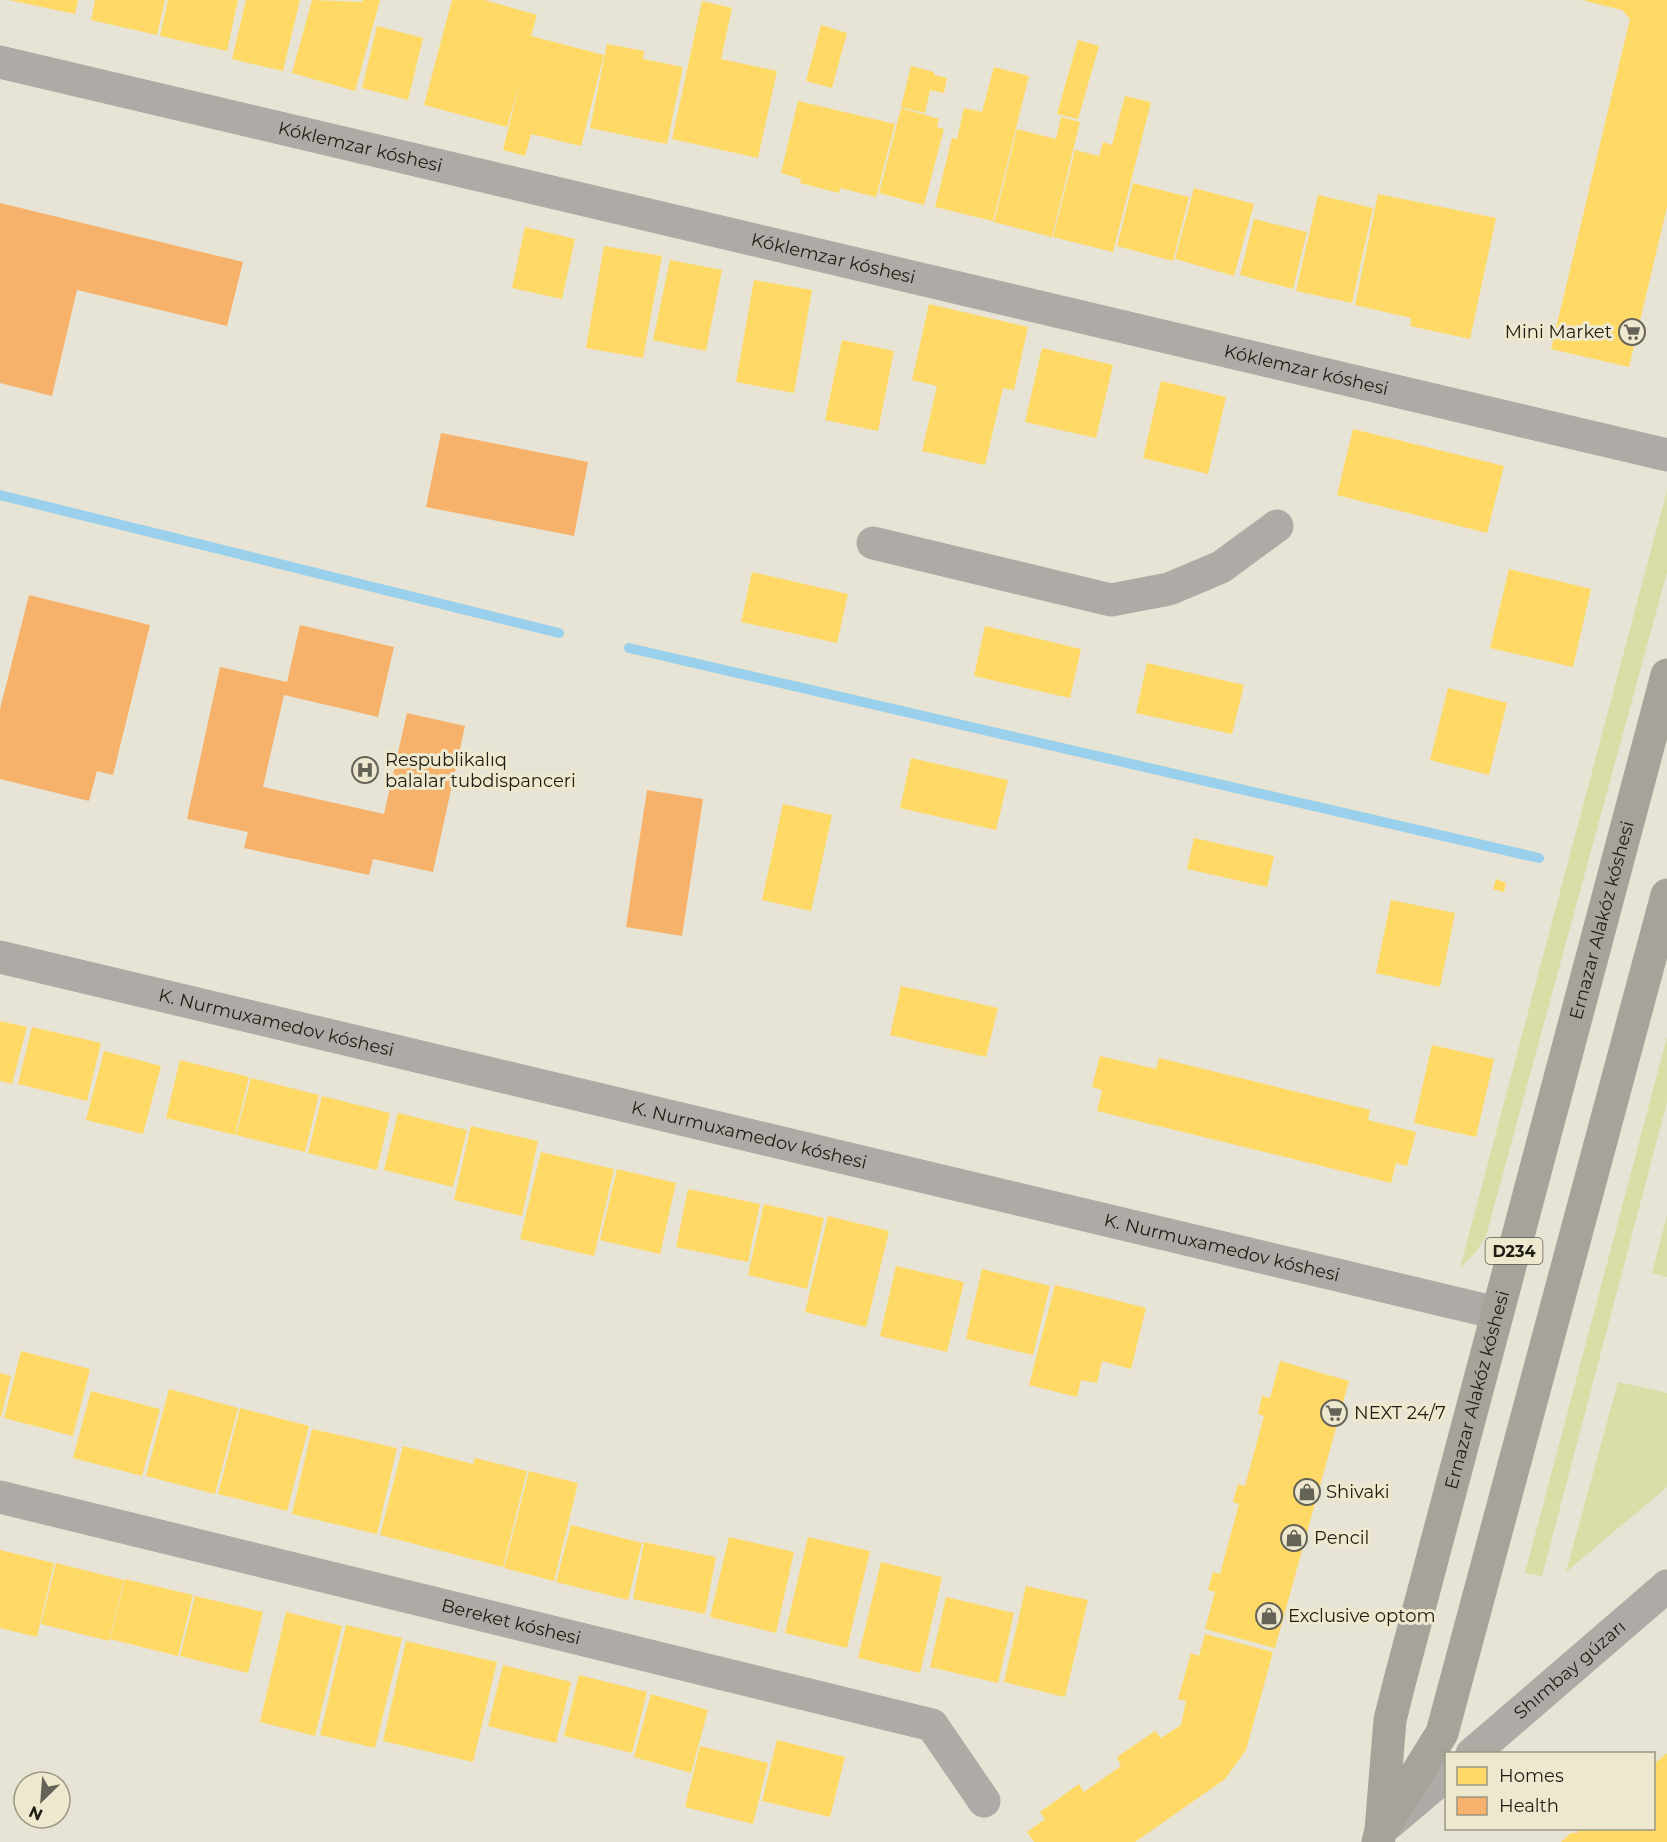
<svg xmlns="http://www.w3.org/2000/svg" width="1667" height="1842" viewBox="0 0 1667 1842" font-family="Montserrat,sans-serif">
	<rect width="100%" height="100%" fill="#e7e4d5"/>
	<g fill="#d9dda6">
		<path d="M1667,490V572L1486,1236L1475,1253L1460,1268Z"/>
		<path d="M1667,1037V1102L1542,1576L1525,1573Z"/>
		<path d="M1667,1215V1277L1652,1273Z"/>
		<path d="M1618,1382L1667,1393V1487L1566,1572Z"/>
	</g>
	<g fill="#ffd966">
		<path d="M9,0H78L75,14Z"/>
		<path d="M95,0H165L157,35L91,20Z"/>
		<path d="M168,0H238L227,51L160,36Z"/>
		<path d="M246,0H300L283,71L232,59Z"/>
		<path d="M312,0L362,2L363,0H380L355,91L292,73Z"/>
		<path d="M452,0H484L537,15L531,36L604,55L581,146L531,134L525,156L503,150L520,82L507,127L424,105Z"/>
		<path d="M1582,0H1667V207L1629,367L1551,349L1630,19L1622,10Z"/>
		<path d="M702,1L732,8L721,59L777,71L758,158L672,139Z"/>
		<path d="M821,25L847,33L832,88L806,81Z"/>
		<path d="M377,26L423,38L408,100L362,88Z"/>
		<path d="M1078,40L1099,46L1078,119L1057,114Z"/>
		<path d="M607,44L644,51L643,59L683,67L667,144L590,128Z"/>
		<path d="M911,66L934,72V75L947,78L944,93L930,90L925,113L901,107Z"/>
		<path d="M994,67L1029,76L993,221L935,207L952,138L957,139L964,108L982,112Z"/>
		<path d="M1125,96L1151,102L1113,252L1053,237L1075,150L1099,156L1103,142L1112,145Z"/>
		<path d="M798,101L895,124L876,197L840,188L839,193L800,183L801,179L781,173Z"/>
		<path d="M901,108L939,119L937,127L944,129L924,205L879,193Z"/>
		<path d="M1061,117L1080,122L1052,237L994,222L1017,129L1056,139Z"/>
		<path d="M1133,183L1189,197L1173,261L1117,246Z"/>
		<path d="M1194,188L1254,204L1234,276L1175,259Z"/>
		<path d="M1378,194L1496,218L1470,339L1410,326L1411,318L1355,305Z"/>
		<path d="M1318,195L1373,208L1352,303L1296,291Z"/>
		<path d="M1254,219L1307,232L1293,289L1240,275Z"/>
		<path d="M525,227L575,239L562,299L512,288Z"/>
		<path d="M604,246L662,256L643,358L586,348Z"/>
		<path d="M670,260L722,270L706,351L653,340Z"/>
		<path d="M754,280L812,290L794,393L736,382Z"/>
		<path d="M929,304L1028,327L1014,390L1003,388L985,465L922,451L937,386L912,380Z"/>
		<path d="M842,340L894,351L878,431L825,420Z"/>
		<path d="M1042,348L1113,365L1096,438L1025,422Z"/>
		<path d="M1161,381L1226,397L1208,474L1143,458Z"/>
		<path d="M1353,429L1504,466L1487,533L1337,495Z"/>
		<path d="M1509,569L1591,589L1573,667L1490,648Z"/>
		<path d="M752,572L848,594L837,643L741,622Z"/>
		<path d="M985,626L1081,649L1070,698L974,676Z"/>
		<path d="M1147,663L1244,685L1232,734L1136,713Z"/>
		<path d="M1448,688L1507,703L1489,775L1430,760Z"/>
		<path d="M911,758L1008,780L996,830L900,808Z"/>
		<path d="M783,804L832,815L811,911L762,900Z"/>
		<path d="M1194,838L1274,856L1267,887L1187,869Z"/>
		<path d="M1496,879L1506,883L1504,892L1493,889Z"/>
		<path d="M1391,900L1455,913L1440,987L1376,973Z"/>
		<path d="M901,986L998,1008L986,1057L890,1035Z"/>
		<path d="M0,1021L27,1027L12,1084L0,1081Z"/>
		<path d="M32,1027L101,1043L87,1101L18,1084Z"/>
		<path d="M1432,1045L1494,1059L1476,1137L1414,1123Z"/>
		<path d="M104,1051L161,1066L143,1134L86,1120Z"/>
		<path d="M1100,1056L1156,1069L1159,1058L1370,1110L1368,1120L1416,1132L1407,1166L1396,1163L1391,1183L1097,1111L1102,1090L1092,1087Z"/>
		<path d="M180,1060L249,1077L235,1135L166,1118Z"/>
		<path d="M251,1078L319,1095L305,1152L236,1135Z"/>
		<path d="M322,1096L390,1113L377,1170L308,1153Z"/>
		<path d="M398,1113L467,1130L453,1187L384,1170Z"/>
		<path d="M471,1126L538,1141L522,1216L454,1200Z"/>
		<path d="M541,1152L614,1169L594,1256L520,1239Z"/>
		<path d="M617,1169L676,1183L660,1254L600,1240Z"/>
		<path d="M688,1189L760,1204L748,1262L676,1247Z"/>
		<path d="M764,1204L824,1218L807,1289L748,1275Z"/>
		<path d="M828,1216L889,1231L866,1327L805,1312Z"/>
		<path d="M896,1266L964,1282L947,1352L880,1336Z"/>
		<path d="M982,1269L1050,1286L1033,1355L966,1339Z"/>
		<path d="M1055,1285L1146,1308L1131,1369L1102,1361L1097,1383L1081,1380L1077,1397L1029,1385Z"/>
		<path d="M21,1351L90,1369L73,1436L4,1418Z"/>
		<path d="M1280,1361L1349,1381L1275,1648L1205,1629L1215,1592L1208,1590L1213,1572L1220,1574L1239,1504L1233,1502L1238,1484L1245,1486L1264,1416L1258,1414L1262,1396L1270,1398Z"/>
		<path d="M0,1373L11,1376L1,1417H0Z"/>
		<path d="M169,1389L238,1408L215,1494L146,1476Z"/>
		<path d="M91,1391L160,1409L142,1476L73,1458Z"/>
		<path d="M240,1408L309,1426L287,1511L218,1494Z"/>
		<path d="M312,1429L397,1448L377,1534L292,1514Z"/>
		<path d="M403,1446L473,1464L475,1458L527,1471L503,1567L380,1535Z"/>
		<path d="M529,1471L578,1483L554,1581L504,1568Z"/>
		<path d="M571,1525L642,1543L628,1600L556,1582Z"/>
		<path d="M729,1537L794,1552L776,1633L710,1617Z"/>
		<path d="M808,1537L870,1551L847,1648L785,1633Z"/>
		<path d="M644,1542L716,1557L705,1614L633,1599Z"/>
		<path d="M0,1550L54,1563L37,1637L0,1628Z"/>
		<path d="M881,1562L942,1577L920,1673L858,1658Z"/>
		<path d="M56,1563L124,1580L109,1641L41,1624Z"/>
		<path d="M125,1579L193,1595L178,1656L110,1639Z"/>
		<path d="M1026,1586L1088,1600L1065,1697L1004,1682Z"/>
		<path d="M195,1596L263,1612L248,1673L180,1656Z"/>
		<path d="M946,1597L1014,1613L998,1683L930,1667Z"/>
		<path d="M286,1612L342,1626L315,1736L260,1722Z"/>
		<path d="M346,1625L402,1638L375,1748L320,1735Z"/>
		<path d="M1205,1634L1273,1652L1246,1750L1225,1779L1135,1842H1034L1027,1832L1045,1819L1040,1812L1079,1784L1084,1792L1121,1766L1117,1757L1155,1731L1161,1738L1181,1725L1186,1701L1178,1699L1191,1653L1199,1656Z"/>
		<path d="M406,1641L497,1662L473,1762L383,1741Z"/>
		<path d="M503,1665L571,1682L556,1743L488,1726Z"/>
		<path d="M579,1675L647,1692L632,1753L564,1736Z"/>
		<path d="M651,1694L708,1710L691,1773L634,1757Z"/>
		<path d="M777,1740L845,1757L830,1817L762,1801Z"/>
		<path d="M700,1746L768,1763L753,1824L685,1807Z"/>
		<path d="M1667,1753V1842H1561L1571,1833H1578L1576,1828H1654V1764Z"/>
	</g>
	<g fill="#f6b26b">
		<path d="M0,203L243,262L227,326L77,290L52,396L0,383Z"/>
		<path d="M441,433L588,462L574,536L426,507Z"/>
		<path d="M29,595L150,625L113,775L97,771L89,801L0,779V709Z"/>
		<path d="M300,625L394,647L378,717L284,695L263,787L384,814L407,713L465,726L433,872L373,859L369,875L244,848L248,832L187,819L220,667L287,682Z"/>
		<path d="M647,790L703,799L682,936L626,927Z"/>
	</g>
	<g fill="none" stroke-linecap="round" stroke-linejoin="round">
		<g stroke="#9ad0eb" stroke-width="10">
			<path d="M0,495L559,633"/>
			<path d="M629,648L1539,858"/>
		</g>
		<g stroke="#aeaaa5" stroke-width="33">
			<path id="s1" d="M0,62L1667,455"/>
			<path d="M873,543L1111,600L1169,589L1221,567L1277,526"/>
			<path id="s2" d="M0,957L1497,1313"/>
			<path id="s3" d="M0,1497L932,1725L984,1801"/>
			<path id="s4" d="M1472,1754L1667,1586"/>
			<path d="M1388,1824L1446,1775"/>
		</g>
		<g stroke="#a6a39a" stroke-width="33">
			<path d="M1385,1825L1442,1733L1667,895"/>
			<path id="s5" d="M1378,1842L1381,1830L1390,1720L1399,1684L1667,675"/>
		</g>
	</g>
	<defs>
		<symbol id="supermarket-ring" viewBox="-11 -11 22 22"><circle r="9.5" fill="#eee9ce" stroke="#656358" stroke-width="1.5"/><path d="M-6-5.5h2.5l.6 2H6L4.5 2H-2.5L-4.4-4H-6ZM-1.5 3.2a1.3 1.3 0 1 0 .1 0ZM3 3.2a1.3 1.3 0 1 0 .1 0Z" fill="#656358"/></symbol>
		<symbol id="hospital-ring" viewBox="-11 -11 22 22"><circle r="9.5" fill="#eee9ce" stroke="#656358" stroke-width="1.5"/><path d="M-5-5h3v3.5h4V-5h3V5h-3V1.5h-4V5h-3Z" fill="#656358"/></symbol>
		<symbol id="shop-ring" viewBox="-11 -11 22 22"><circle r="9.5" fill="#eee9ce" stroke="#656358" stroke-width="1.5"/><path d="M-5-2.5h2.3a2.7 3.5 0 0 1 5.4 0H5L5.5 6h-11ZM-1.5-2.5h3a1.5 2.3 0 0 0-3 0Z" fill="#656358"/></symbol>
	</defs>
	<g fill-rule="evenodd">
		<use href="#supermarket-ring" x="1617" y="317" width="30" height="30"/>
		<use href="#hospital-ring" x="350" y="755" width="30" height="30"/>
		<use href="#supermarket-ring" x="1319" y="1398" width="30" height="30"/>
		<use href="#shop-ring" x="1292" y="1477" width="30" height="30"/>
		<use href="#shop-ring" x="1279" y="1523" width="30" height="30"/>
		<use href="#shop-ring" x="1254" y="1601" width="30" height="30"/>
	</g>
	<g text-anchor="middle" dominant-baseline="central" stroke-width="6" stroke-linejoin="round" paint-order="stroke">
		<rect fill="#eee9ce" stroke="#5d5a4c" stroke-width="1.5" x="1485.5" y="1238" width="57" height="26" rx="4.5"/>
		<g font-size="16" font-weight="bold" fill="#1f1d14">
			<text x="1514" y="1251">D234</text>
		</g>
		<g font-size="18" fill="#1f1d14" stroke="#eee9ce">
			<text stroke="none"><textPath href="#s1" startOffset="370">Kóklemzar kóshesi</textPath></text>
			<text stroke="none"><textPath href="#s1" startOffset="856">Kóklemzar kóshesi</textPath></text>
			<text stroke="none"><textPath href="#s1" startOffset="1342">Kóklemzar kóshesi</textPath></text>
			<text stroke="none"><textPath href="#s5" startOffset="950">Ernazar Alakóz kóshesi</textPath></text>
			<text stroke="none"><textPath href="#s2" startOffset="284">K. Nurmuxamedov kóshesi</textPath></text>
			<text stroke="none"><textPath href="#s2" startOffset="770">K. Nurmuxamedov kóshesi</textPath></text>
			<text stroke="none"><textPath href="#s2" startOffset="1256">K. Nurmuxamedov kóshesi</textPath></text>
			<text stroke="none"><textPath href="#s5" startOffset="464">Ernazar Alakóz kóshesi</textPath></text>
			<text stroke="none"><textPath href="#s3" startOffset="526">Bereket kóshesi</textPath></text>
			<text stroke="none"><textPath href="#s4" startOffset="129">Shımbay gúzarı</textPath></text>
		</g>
		<g font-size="18" fill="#1f1d14" stroke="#eee9ce" text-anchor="start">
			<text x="1612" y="332" text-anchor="end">Mini Market</text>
			<text x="385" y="760">Respublikalıq<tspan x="385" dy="21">balalar tubdispanceri</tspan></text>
			<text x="1354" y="1413">NEXT 24/7</text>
			<text x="1326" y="1492">Shivaki</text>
			<text x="1314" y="1538">Pencil</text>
			<text x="1288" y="1616">Exclusive optom</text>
		</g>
	</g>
	<rect x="1445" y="1752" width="210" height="78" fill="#eee9ce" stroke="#9b9784" stroke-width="1.5"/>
	<rect x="1457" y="1767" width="30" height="18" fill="#ffd966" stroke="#9b9784" stroke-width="1.5"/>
	<text x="1499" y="1782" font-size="18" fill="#1f1d14">Homes</text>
	<rect x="1457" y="1797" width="30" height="18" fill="#f6b26b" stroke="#9b9784" stroke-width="1.5"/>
	<text x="1499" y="1812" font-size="18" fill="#1f1d14">Health</text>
	<g transform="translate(42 1800) rotate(205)"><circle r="28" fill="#eee9ce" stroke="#9b9784" stroke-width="1.5"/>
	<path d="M0-4.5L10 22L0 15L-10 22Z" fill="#656358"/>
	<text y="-9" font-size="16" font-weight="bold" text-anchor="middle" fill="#1f1d14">N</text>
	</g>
</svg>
